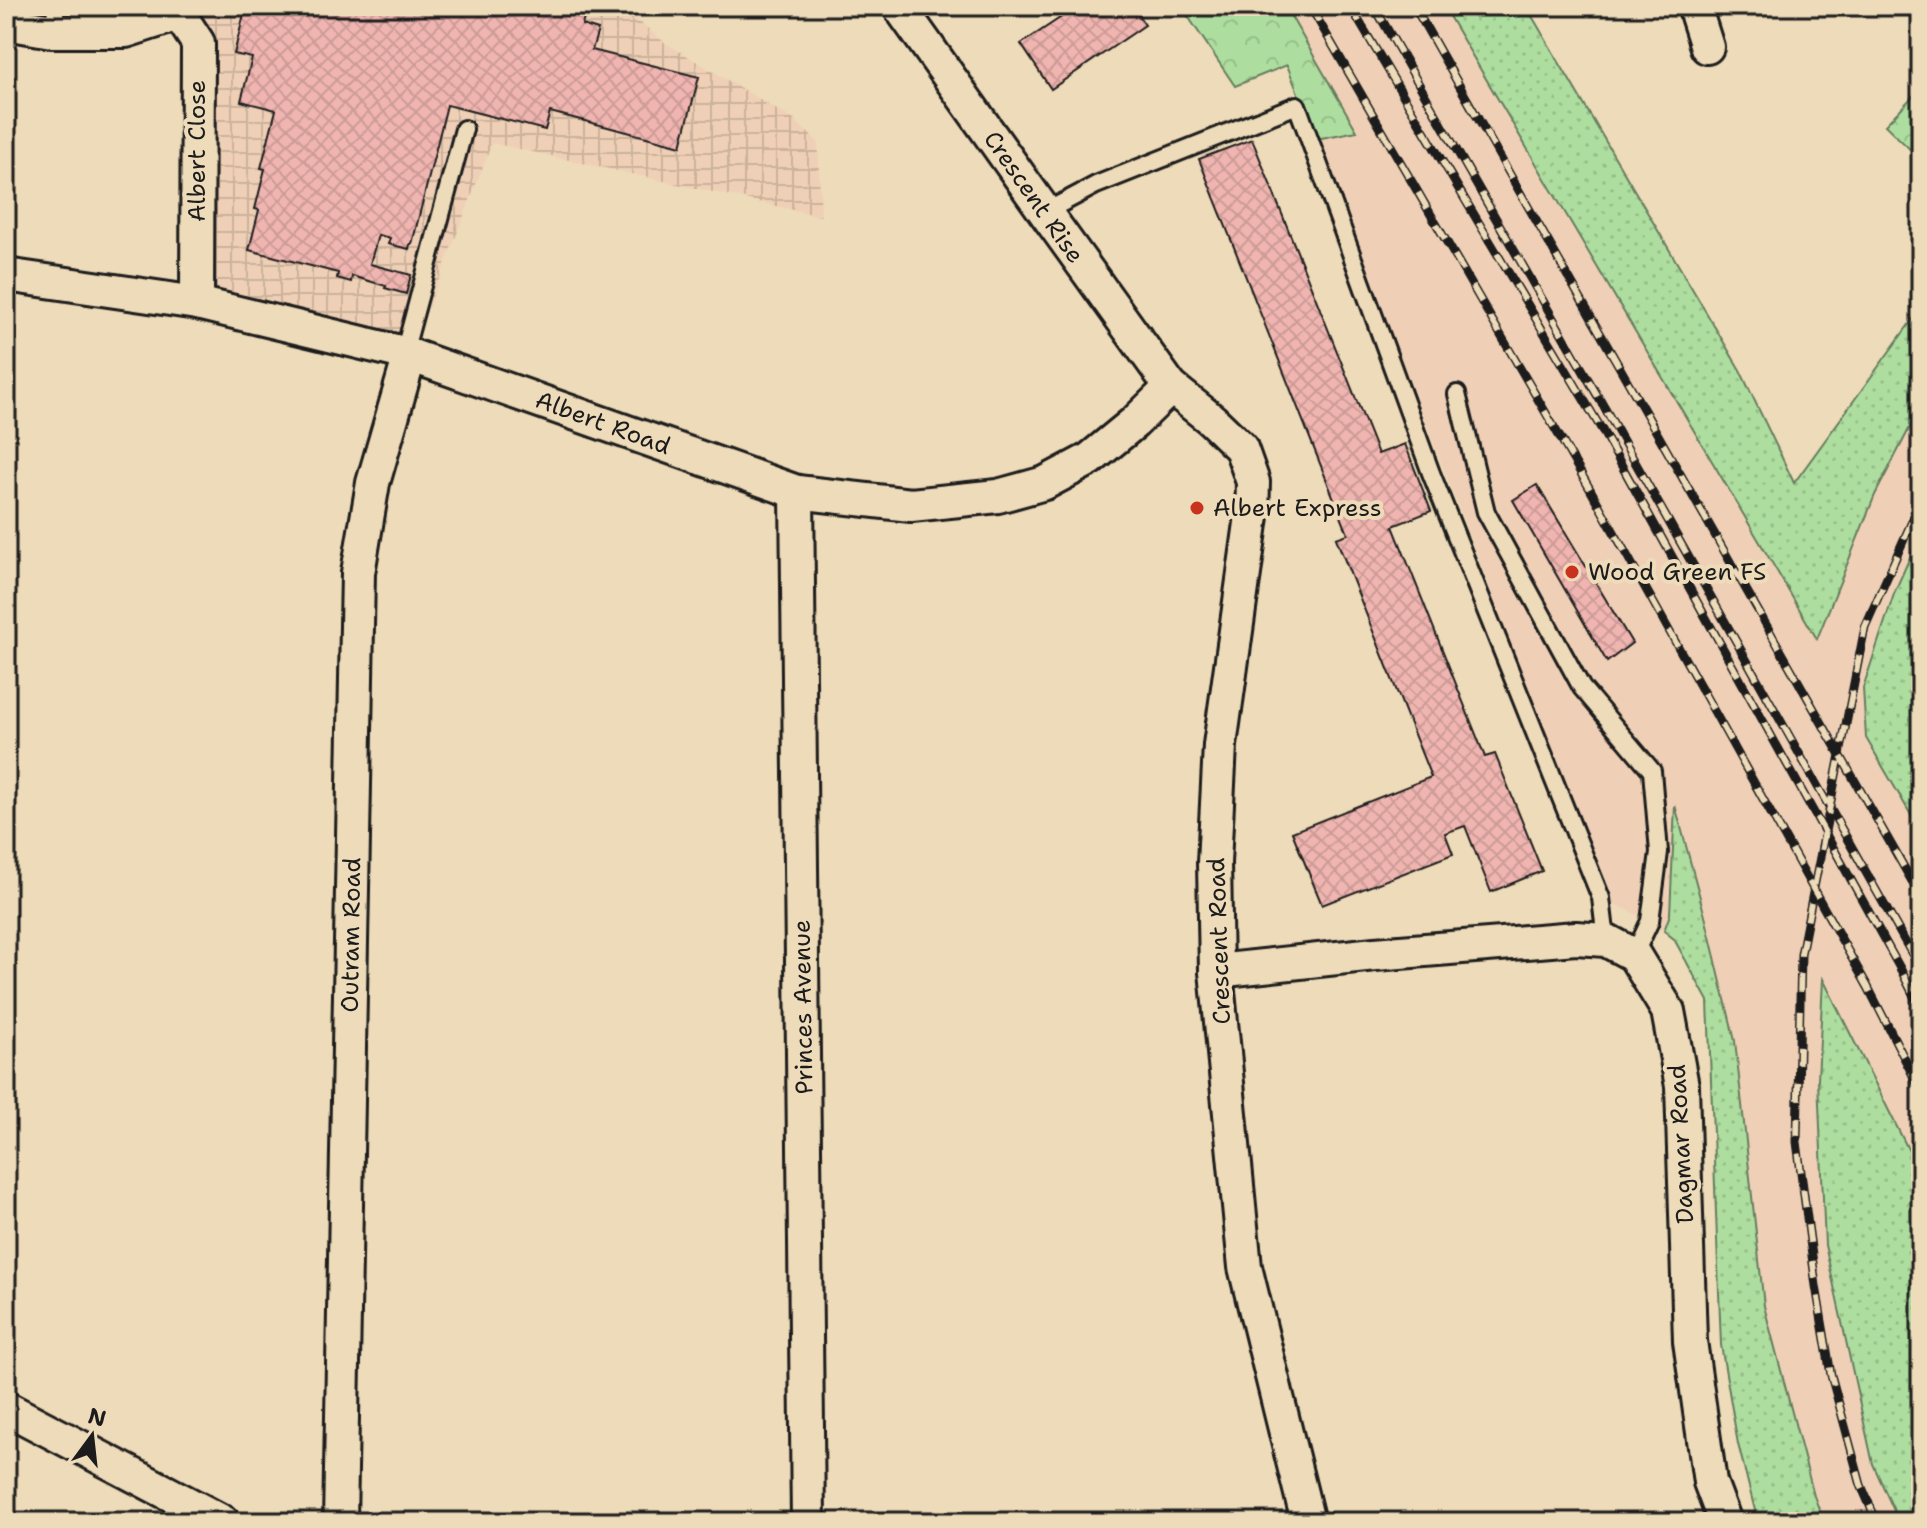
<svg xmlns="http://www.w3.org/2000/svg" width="1927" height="1528" viewBox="0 0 1927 1528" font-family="'Shantell Sans',sans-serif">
	<defs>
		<pattern id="industrial-grid" width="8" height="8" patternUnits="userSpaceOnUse" patternTransform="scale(2)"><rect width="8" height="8" fill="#efd0b6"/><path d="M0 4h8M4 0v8" fill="none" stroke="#ccb29c"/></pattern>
		<pattern id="grass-dots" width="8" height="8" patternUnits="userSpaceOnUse" patternTransform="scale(2)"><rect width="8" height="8" fill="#aede9f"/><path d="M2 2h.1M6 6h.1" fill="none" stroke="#95be88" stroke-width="1.8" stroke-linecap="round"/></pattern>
		<pattern id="forest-crowns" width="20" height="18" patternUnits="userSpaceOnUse" patternTransform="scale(2)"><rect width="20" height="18" fill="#aede9f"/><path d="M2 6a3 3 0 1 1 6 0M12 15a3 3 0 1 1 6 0" fill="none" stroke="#95be88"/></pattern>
		<pattern id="building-cross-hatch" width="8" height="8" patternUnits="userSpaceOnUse" patternTransform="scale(2)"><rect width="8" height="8" fill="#f0b5b0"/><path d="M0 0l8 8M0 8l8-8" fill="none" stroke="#cd9b97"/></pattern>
	</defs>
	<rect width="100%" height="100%" fill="#eedbb9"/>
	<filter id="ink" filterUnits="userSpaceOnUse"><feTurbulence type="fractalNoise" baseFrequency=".0125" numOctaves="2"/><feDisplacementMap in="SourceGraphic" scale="16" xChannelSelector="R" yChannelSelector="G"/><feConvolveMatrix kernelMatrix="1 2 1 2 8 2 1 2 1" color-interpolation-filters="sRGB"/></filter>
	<g filter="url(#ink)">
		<path fill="#efd0b6" d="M1181,6H1526L1740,370L1794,483L1921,308V1522H1758L1738,1444L1721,1345L1708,1001L1674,939L1649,921L1611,902L1287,65L1235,86Z"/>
		<path fill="url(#industrial-grid)" d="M183,6H620L664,42L794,120L818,142L821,216L492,143L413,347L197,303Z"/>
		<g fill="url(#grass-dots)" stroke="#657d5e" stroke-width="2">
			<path d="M1443,6H1526L1740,370L1794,483L1921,308V406L1875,495L1817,639Z"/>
			<path d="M1921,532V832L1866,738L1863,688L1895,591Z"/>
			<path d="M1675,805L1706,920L1735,1041L1764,1306L1814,1496L1824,1522H1758L1738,1444L1721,1345L1708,1001L1674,939L1664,931L1670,914Z"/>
			<path d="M1823,979L1921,1175V1522H1899L1873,1464L1825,1245L1818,1080Z"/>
		</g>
		<g fill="url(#forest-crowns)" stroke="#657d5e" stroke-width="2">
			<path d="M1181,6H1285L1357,131L1316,139L1287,65L1235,86Z"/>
			<path d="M1921,88V160L1885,125Z"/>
		</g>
		<g fill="url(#building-cross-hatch)" stroke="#1c1c1c" stroke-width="2">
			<path d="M246,6H587L582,25L598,30L592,50L699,77L681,146L550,112L545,130L447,105L412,244H410L409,249L388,244L390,238L378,235L370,264L411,275L406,294L385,288L386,286L352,276L351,282L337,278L338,273L249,250L259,210L255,209L265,169L261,168L276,110L241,101L252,58L234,54Z"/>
			<path d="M1078,6H1132L1145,25L1051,89L1021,44Z"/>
			<path d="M1252,139L1378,454L1405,444L1431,511L1393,526L1485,757L1495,754L1542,871L1491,892L1465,826L1445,833L1453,854L1322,905L1292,832L1431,777L1336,538L1348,534L1199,159Z"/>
			<path d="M1537,485L1632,643L1607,662L1513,500Z"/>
		</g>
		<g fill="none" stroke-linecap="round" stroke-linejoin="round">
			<defs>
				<g id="lane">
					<path d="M52,31L57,6"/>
					<path d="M1045,212L1096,185L1297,105L1431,473L1601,898L1606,940"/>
					<path d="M404,353L464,129"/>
					<path d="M1457,394L1486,512L1582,688L1652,771L1659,852L1650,921L1634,955"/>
				</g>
				<g id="street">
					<path d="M899,6L1045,212L1171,387L1212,420L1241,448L1253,482L1252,516L1220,745L1214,863L1216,971L1245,1267L1308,1522"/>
					<path d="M1694,6L1707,47"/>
					<path d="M179,14L198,43L197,303"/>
					<path d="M6,23L52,31H126L179,14"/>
					<path d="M6,275L197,303L404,353L797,492L911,505L998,496L1045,483L1090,459L1135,422L1171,387"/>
					<path d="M797,492L808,1522"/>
					<path d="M1216,971L1375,954L1576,938L1606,940L1634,955L1668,1011L1682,1086L1690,1341L1710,1482L1725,1522"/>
					<path d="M6,1408L223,1522"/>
					<path d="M340,1522L358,573L373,483L410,355"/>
				</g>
			</defs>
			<use href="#lane" stroke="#1c1c1c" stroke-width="22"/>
			<use href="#street" stroke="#1c1c1c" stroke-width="38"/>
			<use href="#lane" stroke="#eedbb9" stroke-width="16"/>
			<use href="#street" stroke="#eedbb9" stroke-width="32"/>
			<defs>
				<g id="rail">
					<path d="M1310,6L1590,489L1868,987L1921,1091"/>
					<path d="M1350,6L1602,430L1901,970L1921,1010"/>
					<path d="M1374,6L1612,421L1921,970"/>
					<path d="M1414,6L1921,897"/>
					<path d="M1877,1522L1861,1485L1831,1375L1816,1286L1797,1142L1801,954L1865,627L1921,501"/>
				</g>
			</defs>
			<use href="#rail" stroke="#1c1c1c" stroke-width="9"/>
			<use href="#rail" stroke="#eedbb9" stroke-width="6" stroke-dasharray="18" stroke-linecap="butt"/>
		</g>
	</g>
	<g fill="#c8321e" stroke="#eedbb9" stroke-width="3">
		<circle cx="1197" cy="508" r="8"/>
		<circle cx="1572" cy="572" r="8"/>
	</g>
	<g text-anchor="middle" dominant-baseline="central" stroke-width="8" stroke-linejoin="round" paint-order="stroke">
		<g font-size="24" fill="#1c1c1c" stroke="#eedbb9">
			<text transform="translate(197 151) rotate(-90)">Albert Close</text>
			<text transform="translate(1034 197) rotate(55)">Crescent Rise</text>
			<text transform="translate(603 423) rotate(20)">Albert Road</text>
			<text transform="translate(351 935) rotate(-89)">Outram Road</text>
			<text transform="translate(1219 941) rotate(-92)">Crescent Road</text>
			<text transform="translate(803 1007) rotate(-91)">Princes Avenue</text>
			<text transform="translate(1681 1144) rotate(-93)">Dagmar Road</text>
		</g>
		<g font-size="24" fill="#1c1c1c" stroke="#eedbb9" text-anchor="start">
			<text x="1213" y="508">Albert Express</text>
			<text x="1588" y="572">Wood Green FS</text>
		</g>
	</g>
	<rect width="1927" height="1528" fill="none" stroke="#eedbb9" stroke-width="32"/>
	<rect x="16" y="16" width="1895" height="1496" fill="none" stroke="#1c1c1c" stroke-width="3" filter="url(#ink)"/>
	<g transform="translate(92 1436) rotate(15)" stroke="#eedbb9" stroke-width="6" paint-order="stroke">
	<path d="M0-6L14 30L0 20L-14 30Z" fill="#1c1c1c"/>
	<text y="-12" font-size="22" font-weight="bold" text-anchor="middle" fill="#1c1c1c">N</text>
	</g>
</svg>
